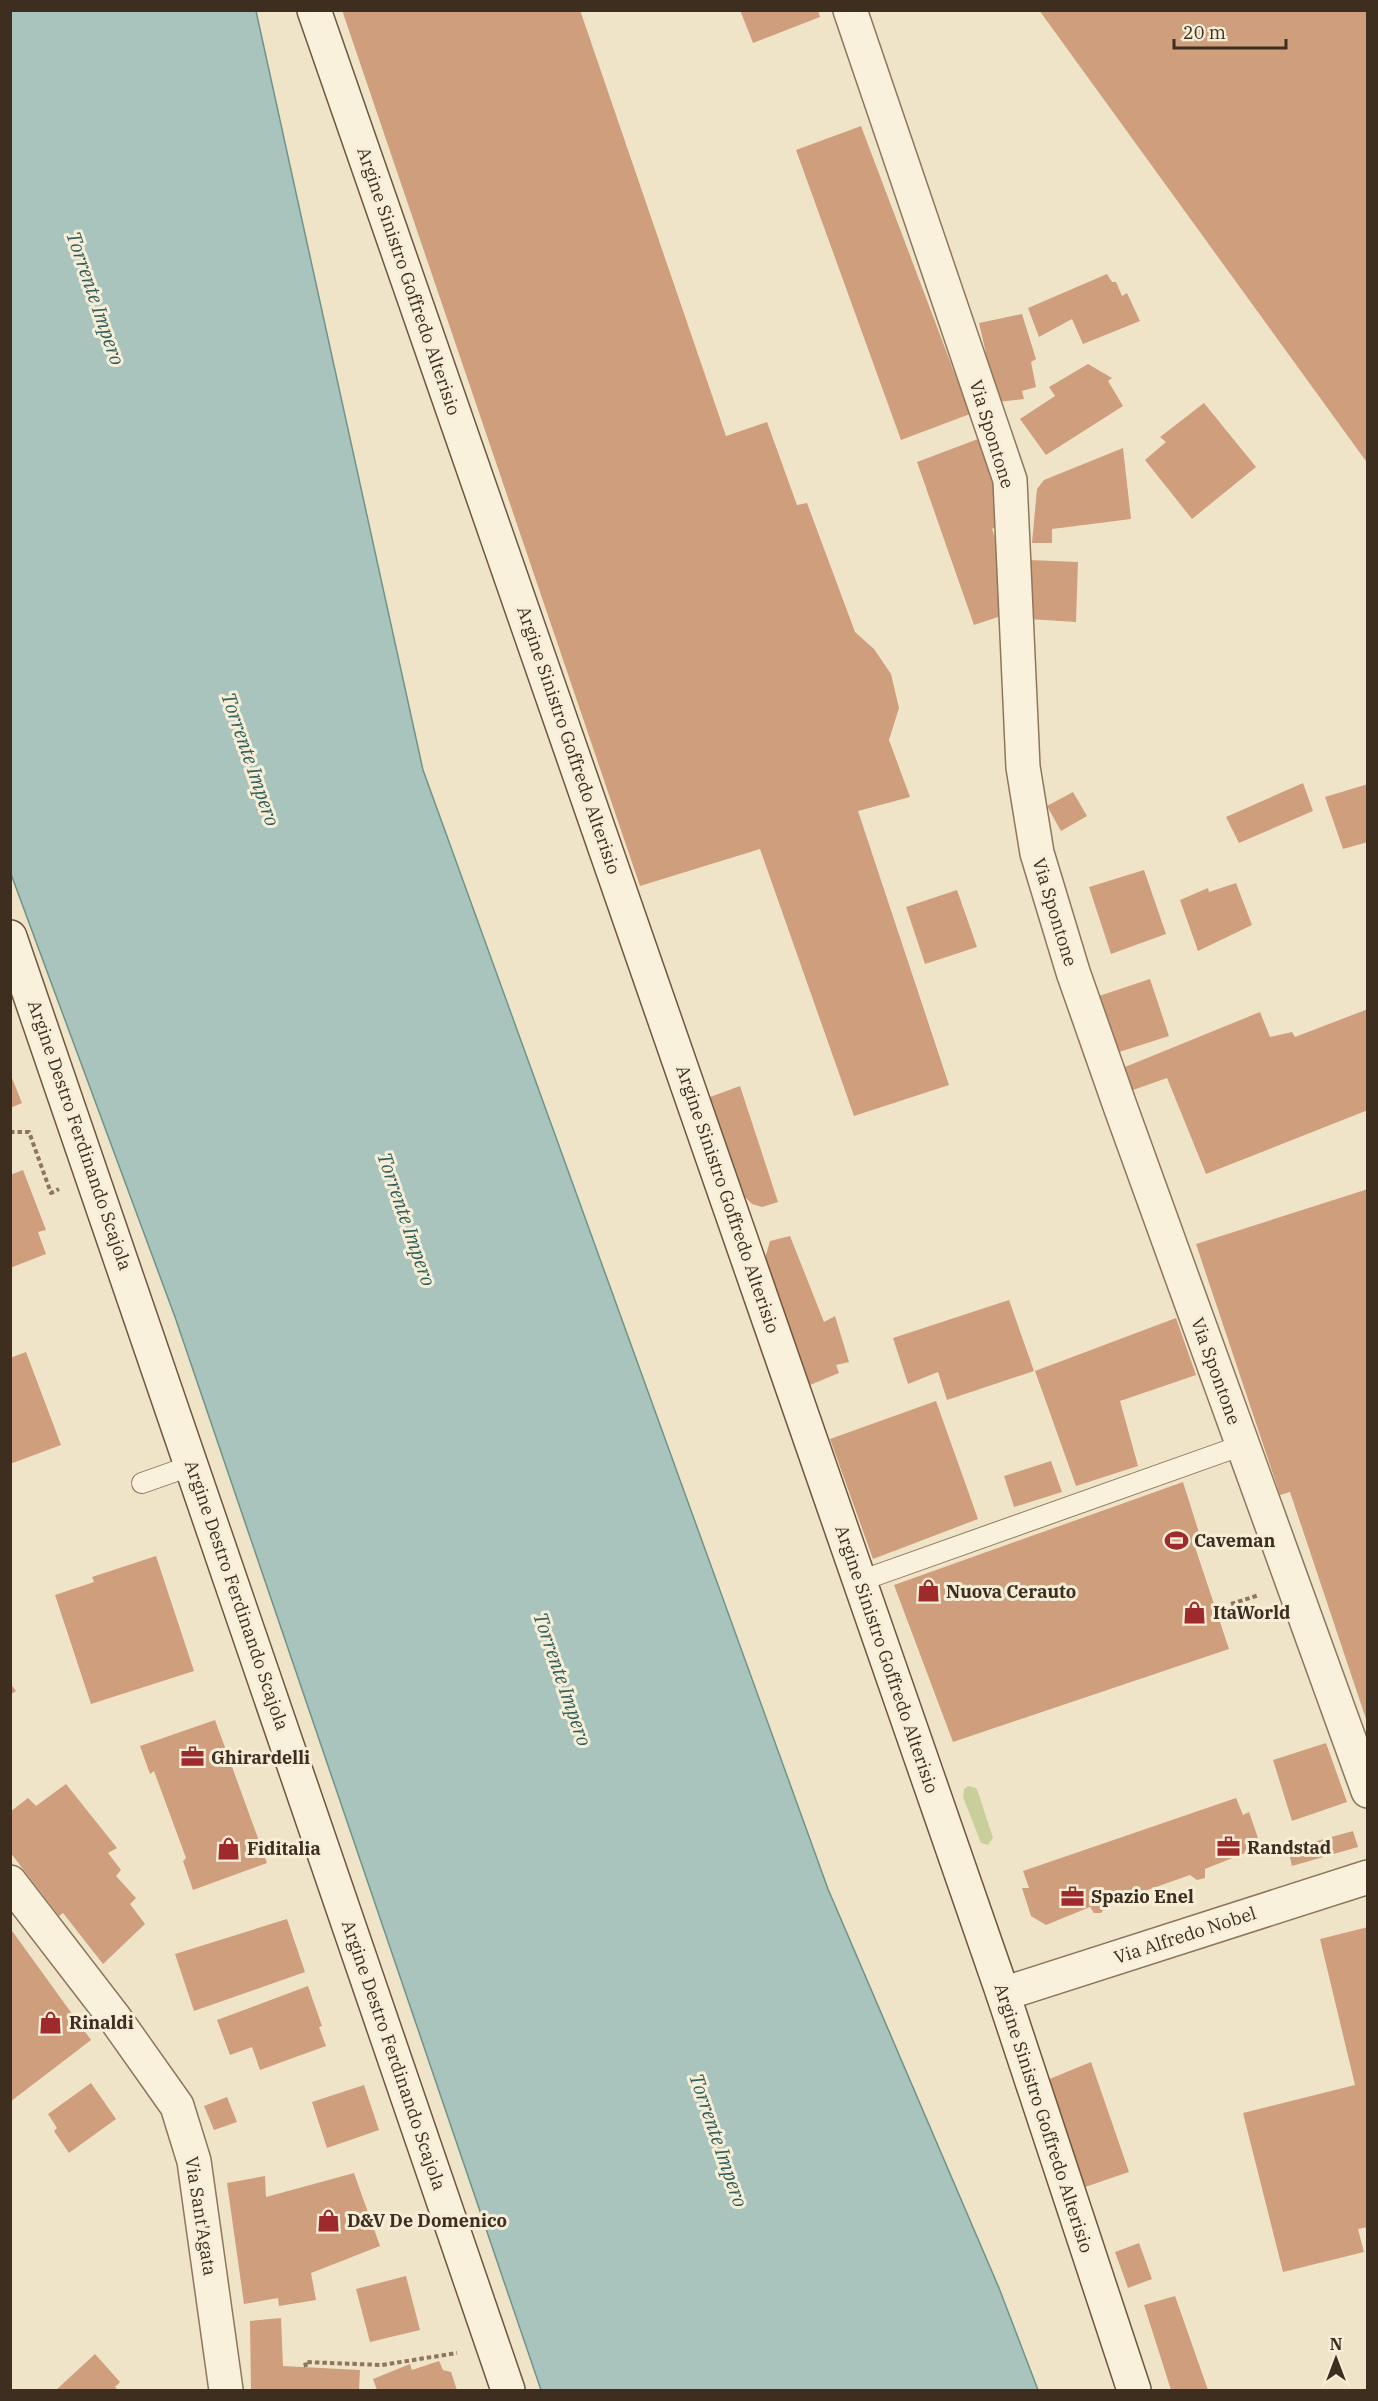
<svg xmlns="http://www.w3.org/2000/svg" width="1378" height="2401" viewBox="0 0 1378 2401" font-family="'IBM Plex Serif',serif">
	<rect width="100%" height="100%" fill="#f0e4c8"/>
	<path fill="#c9cf9b" d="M968,1786L976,1788L978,1792L993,1838L988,1845L981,1843L963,1797L964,1789Z"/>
	<path fill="#a9c4bc" stroke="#6f938a" stroke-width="1.5" d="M11,10L256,11L423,770L828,1889L999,2288L1038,2390H541L175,1317L11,874Z"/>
	<g fill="#cf9f7d">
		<path d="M342,10H580L726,436L767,422L797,505L807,503L855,632L874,649L891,674L899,708L889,740L910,797L858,811L949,1085L854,1116L760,849L640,886Z"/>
		<path d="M740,10H818L820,17L753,43Z"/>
		<path d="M1039,10H1368V464Z"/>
		<path d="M861,126L970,414L901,440L796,150Z"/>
		<path d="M1107,274L1112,282H1116L1122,296L1127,293L1140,321L1083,344L1072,319L1039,337L1028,308Z"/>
		<path d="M1022,314L1036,359L1031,362L1036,387L1022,391L1024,399L997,402L979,323Z"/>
		<path d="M1088,364L1112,378L1108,381L1123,406L1046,455L1020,419L1055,396L1049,387Z"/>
		<path d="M1204,403L1256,467L1192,519L1145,460L1166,442L1160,437Z"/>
		<path d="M978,439L1004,518L994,521L997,526L992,529L1002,558L998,617L974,625L917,462Z"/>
		<path d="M1123,448L1131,519L1052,529V543H1032L1037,489L1044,480Z"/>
		<path d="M1030,560L1078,562L1076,622L1028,619Z"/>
		<path d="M1303,783L1313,811L1239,843L1226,817Z"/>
		<path d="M1368,784V842L1343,849L1325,797Z"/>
		<path d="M1073,792L1087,816L1061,831L1047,806Z"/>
		<path d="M1144,870L1166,934L1111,954L1089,887Z"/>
		<path d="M1236,883L1252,925L1198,951L1180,900L1208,888L1209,892Z"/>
		<path d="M957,890L977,947L925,964L906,907Z"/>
		<path d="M1150,979L1169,1036L1116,1053L1096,997Z"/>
		<path d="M1368,1009V1110L1206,1174L1167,1078L1133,1090L1125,1067L1260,1012L1270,1037L1292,1032L1295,1037Z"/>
		<path d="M10,1073L22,1103L10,1108Z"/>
		<path d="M740,1086L778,1202L762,1207L752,1204L745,1197L710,1097Z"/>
		<path d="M23,1170L46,1230L38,1232L46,1254L10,1268V1175Z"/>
		<path d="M1368,1189V1722H1367L1290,1492L1280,1495L1196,1244Z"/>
		<path d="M790,1236L824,1322L835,1316L849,1362L836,1365L839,1373L810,1385L765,1258L770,1241Z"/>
		<path d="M1009,1300L1034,1371L947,1400L938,1372L908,1384L893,1338Z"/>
		<path d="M1176,1318L1196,1375L1120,1401L1138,1466L1076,1486L1035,1371Z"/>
		<path d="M26,1352L61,1445L10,1464V1358Z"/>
		<path d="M936,1401L978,1519L873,1559L830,1439Z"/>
		<path d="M1051,1461L1062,1492L1014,1507L1004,1476Z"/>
		<path d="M1183,1482L1202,1542L1194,1544L1229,1649L953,1742L894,1585Z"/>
		<path d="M156,1556L194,1671L91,1704L55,1595L94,1582L92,1577Z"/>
		<path d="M10,1683L16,1691L10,1695Z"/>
		<path d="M215,1720L267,1863L193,1890L183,1861L186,1858L154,1771L150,1774L140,1746Z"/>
		<path d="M1326,1743L1347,1802L1292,1821L1273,1760Z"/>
		<path d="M66,1784L117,1848L108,1853L121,1870L116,1876L136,1898L130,1904L145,1924L103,1964L63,1913L59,1916L10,1852V1812L28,1798L36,1806Z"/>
		<path d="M1236,1798L1243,1815L1249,1812L1258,1838L1250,1851L1205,1869V1878L1197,1880L1190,1875L1108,1904L1101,1913H1094L1090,1907L1046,1925L1031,1916L1022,1888H1029L1023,1871Z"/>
		<path d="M1353,1831L1358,1847L1292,1866L1288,1849Z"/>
		<path d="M287,1919L305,1972L194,2011L175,1954Z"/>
		<path d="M1368,1927V2227L1358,2229L1364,2252L1283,2272L1243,2113L1355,2085L1320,1939Z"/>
		<path d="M10,1928L91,2040L10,2102Z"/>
		<path d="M308,1986L322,2026L319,2027L326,2046L260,2070L252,2047L230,2055L217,2020Z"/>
		<path d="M1091,2062L1129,2172L1085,2187L1047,2080Z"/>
		<path d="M91,2083L116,2119L69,2153L54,2131L57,2128L48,2114Z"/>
		<path d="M364,2085L379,2130L327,2148L312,2102Z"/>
		<path d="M227,2097L237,2122L214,2130L204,2106Z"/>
		<path d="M354,2173L380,2246L311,2273L316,2300L279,2306L278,2298L244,2304L227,2183L265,2176L266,2197Z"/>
		<path d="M1139,2243L1152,2279L1128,2288L1115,2252Z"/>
		<path d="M406,2276L420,2330L370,2342L356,2289Z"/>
		<path d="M1175,2296L1208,2390H1171L1144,2305Z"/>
		<path d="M281,2318L283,2366L360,2370L359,2390H251L250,2321Z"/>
		<path d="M95,2354L120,2382L115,2387L118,2390H56Z"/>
		<path d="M439,2361L443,2370L451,2372L457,2390H377L373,2379L410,2364L412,2370Z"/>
	</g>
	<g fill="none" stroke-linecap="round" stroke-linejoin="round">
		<defs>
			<g id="service">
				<path d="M142,1483L193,1465"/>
				<path d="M860,1581L1243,1445"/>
			</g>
			<g id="minor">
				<path d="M850,10L1010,480L1023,767L1037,853L1073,972L1120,1106L1368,1791"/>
				<path d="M1003,1994L1368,1877"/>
			</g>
			<path id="tertiary" d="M10,1882L114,2017L177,2106L194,2161L226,2390"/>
			<g id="secondary">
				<path d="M314,10L1003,1994L1134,2390"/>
				<path d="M10,937L508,2390"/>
			</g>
		</defs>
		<use href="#service" stroke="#8d765c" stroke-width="22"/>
		<use href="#minor" stroke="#8d765c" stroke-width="36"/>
		<use href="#tertiary" stroke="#8d765c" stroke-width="36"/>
		<use href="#secondary" stroke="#6f573f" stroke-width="36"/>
		<g stroke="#8d765c" stroke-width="4" stroke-dasharray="4.5 3" stroke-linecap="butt">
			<path d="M10,1132H29L51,1193L59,1189"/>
			<path d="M1231,1604L1259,1595"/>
			<path d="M306,2367L305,2362L382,2365L457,2353"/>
		</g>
		<use href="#service" stroke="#faf1dc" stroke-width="20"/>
		<use href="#minor" stroke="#faf1dc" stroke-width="33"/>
		<use href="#tertiary" stroke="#faf1dc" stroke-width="33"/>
		<use href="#secondary" stroke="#faf1dc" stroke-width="33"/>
	</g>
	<defs>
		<symbol id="stadium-bare" viewBox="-9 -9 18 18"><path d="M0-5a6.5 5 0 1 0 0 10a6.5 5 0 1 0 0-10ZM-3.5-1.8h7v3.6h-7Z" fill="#9e2a2b" stroke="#f7eed8" stroke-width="2.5" paint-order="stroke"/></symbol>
		<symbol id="shop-bare" viewBox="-9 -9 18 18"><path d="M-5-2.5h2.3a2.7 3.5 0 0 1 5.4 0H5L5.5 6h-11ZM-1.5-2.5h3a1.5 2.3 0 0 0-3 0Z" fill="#9e2a2b" stroke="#f7eed8" stroke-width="2.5" paint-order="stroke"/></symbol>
		<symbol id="office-bare" viewBox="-9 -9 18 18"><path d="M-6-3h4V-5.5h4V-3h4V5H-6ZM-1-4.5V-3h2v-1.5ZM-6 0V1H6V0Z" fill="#9e2a2b" stroke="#f7eed8" stroke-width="2.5" paint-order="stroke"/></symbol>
	</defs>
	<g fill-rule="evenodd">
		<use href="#stadium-bare" x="1160" y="1524" width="33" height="33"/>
		<use href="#shop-bare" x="912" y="1574" width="33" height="33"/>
		<use href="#shop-bare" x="1178" y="1596" width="33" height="33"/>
		<use href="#office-bare" x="176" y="1740" width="33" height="33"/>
		<use href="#office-bare" x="1212" y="1830" width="33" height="33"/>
		<use href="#shop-bare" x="212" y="1832" width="33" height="33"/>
		<use href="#office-bare" x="1056" y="1880" width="33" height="33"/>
		<use href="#shop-bare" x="34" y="2006" width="33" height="33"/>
		<use href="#shop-bare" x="312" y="2204" width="33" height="33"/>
	</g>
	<g text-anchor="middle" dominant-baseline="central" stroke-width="6" stroke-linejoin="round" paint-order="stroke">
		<g font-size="18" fill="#3d2e20" stroke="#f7eed8">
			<text transform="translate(409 281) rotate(71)">Argine Sinistro Goffredo Alterisio</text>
			<text transform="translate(992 434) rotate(73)">Via Spontone</text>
			<text transform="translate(569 740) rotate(71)">Argine Sinistro Goffredo Alterisio</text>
			<text transform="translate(1055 912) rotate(73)">Via Spontone</text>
			<text transform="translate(80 1135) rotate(71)">Argine Destro Ferdinando Scajola</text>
			<text transform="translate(728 1199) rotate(71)">Argine Sinistro Goffredo Alterisio</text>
			<text transform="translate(1216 1371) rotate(70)">Via Spontone</text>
			<text transform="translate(237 1595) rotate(71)">Argine Destro Ferdinando Scajola</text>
			<text transform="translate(887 1659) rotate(71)">Argine Sinistro Goffredo Alterisio</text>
			<text transform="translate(1185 1935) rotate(-18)">Via Alfredo Nobel</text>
			<text transform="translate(394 2055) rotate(71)">Argine Destro Ferdinando Scajola</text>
			<text transform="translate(1044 2118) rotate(72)">Argine Sinistro Goffredo Alterisio</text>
			<text transform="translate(201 2216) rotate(81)">Via Sant'Agata</text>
		</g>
		<g font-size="18" font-weight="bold" fill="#3d2e20" stroke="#f7eed8" text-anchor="start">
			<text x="1194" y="1540">Caveman</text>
			<text x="946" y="1591">Nuova Cerauto</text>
			<text x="1213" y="1612">ItaWorld</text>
			<text x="211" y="1757">Ghirardelli</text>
			<text x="1247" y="1847">Randstad</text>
			<text x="247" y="1848">Fiditalia</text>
			<text x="1091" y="1896">Spazio Enel</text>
			<text x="69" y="2022">Rinaldi</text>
			<text x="347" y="2220">D&amp;V De Domenico</text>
		</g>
		<g font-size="20" font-style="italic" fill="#2f5d5a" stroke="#f7eed8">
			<text transform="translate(96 298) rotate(71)">Torrente Impero</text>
			<text transform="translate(251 759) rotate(71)">Torrente Impero</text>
			<text transform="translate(407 1219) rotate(71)">Torrente Impero</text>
			<text transform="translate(563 1679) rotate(71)">Torrente Impero</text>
			<text transform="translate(719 2140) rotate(71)">Torrente Impero</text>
		</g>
	</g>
	<rect width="1378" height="2401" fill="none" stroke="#3d2e20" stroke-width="24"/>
	<g transform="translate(1336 2359)" stroke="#f7eed8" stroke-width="4.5" paint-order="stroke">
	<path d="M0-4.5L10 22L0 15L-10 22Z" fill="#3d2e20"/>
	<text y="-9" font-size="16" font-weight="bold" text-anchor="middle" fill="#3d2e20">N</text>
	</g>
	<path d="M1174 39v9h112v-9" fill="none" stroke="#3d2e20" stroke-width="3"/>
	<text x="1183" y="39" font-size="18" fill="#3d2e20" stroke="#f7eed8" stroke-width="4.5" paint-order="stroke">20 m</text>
</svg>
